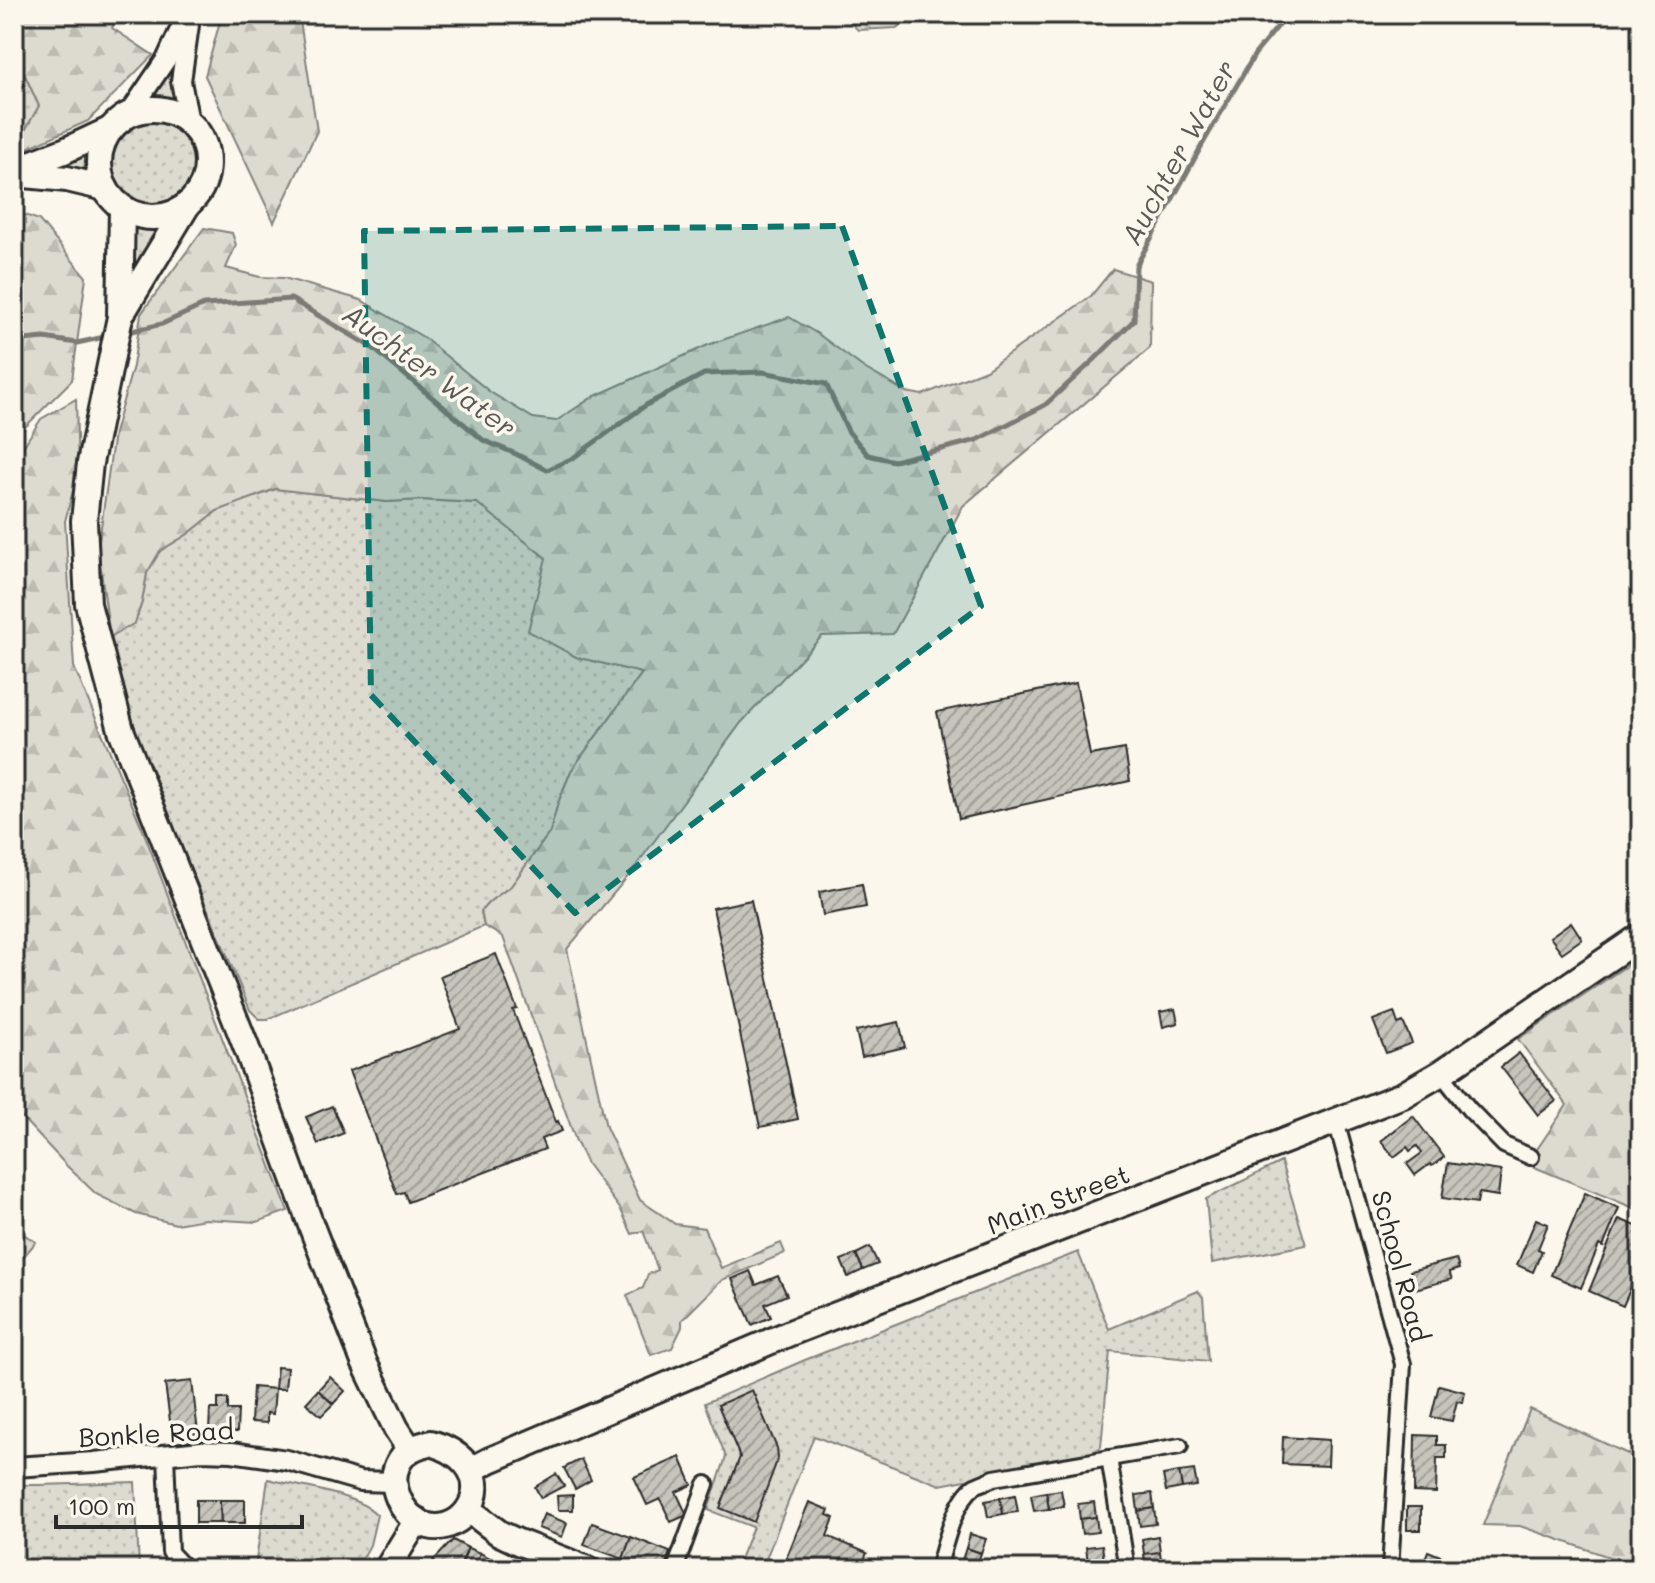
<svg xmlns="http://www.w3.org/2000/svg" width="1655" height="1583" viewBox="0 0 1655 1583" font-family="Mali,sans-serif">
	<defs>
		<pattern id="grass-dots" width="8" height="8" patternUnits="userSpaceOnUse" patternTransform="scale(2)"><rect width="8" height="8" fill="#dddad0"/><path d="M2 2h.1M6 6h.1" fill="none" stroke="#bebbb3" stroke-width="1.8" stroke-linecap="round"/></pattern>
		<pattern id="forest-firs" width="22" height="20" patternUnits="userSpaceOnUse" patternTransform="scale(2)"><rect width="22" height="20" fill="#dddad0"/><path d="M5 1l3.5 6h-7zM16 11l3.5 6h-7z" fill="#bebbb3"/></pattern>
		<pattern id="building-hatch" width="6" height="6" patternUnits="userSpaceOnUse" patternTransform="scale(2)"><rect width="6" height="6" fill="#c7c4bc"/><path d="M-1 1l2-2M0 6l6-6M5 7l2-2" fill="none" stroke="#a29f99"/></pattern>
	</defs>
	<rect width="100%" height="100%" fill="#fbf7ec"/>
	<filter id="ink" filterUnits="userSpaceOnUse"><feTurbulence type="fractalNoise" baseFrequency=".0125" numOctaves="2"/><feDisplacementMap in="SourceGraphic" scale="16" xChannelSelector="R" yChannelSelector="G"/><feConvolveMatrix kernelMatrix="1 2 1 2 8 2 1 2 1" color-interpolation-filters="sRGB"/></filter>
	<g filter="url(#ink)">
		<g fill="url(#grass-dots)" stroke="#84827e" stroke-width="2">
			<path d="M14,51L39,106L14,150Z"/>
			<path d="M167,70L170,71L176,103L148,97Z"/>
			<circle cx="154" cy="164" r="44"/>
			<path d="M91,145L86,175L54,167Z"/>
			<path d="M127,219L160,229L134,267L129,266Z"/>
			<path d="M276,489L387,502L422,500L478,503L546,558L576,657L642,673L571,771L558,803L550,832L511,886L489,902L481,911L484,926L268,1019H259L250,1010L150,772L127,704L110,637L135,622L142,602L147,573L160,551L188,534L217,511Z"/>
			<path d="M1281,1162L1306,1245L1212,1263L1206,1199Z"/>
			<path d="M1078,1252L1109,1329L1198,1291L1203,1297L1208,1361L1110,1351L1101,1447L1084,1457L940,1485L814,1436L762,1569H736L753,1527L708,1510L726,1457L705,1403L805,1360Z"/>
			<path d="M268,1479C296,1486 358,1494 377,1515L370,1545L357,1569H262L255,1567Z"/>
			<path d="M135,1482L139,1569H14V1485H40Z"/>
		</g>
		<g fill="url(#forest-firs)" stroke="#84827e" stroke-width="2">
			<path d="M14,14H119L112,28L153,55L88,121L14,154V150L39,106L14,51Z"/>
			<path d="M222,14H299L317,131L274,222L205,76Z"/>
			<path d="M842,14H924L896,28L858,30Z"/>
			<path d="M14,211L39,220L86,277L72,380L14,438Z"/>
			<path d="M204,228L232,233L236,245L226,268L260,277L284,278L361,300L423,337L490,392L533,418L556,421L593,397L708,345L789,317L818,334L864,368L906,392L922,395L986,370L1091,296L1113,269L1151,281L1150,348L963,506L893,634L822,636L741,723L630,874L567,949L606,1127L640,1200L675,1224L704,1228L721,1268L781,1243L785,1253L722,1280L682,1320V1327L672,1348L651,1355L627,1295L643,1288L648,1274L658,1270L643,1231L632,1234L621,1210L587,1164L576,1141L503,937L484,926L481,911L489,902L511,886L550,832L558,803L571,771L642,673L576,657L528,631L546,558L477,503L422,500L387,502L275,489L217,511L188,534L160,551L147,573L142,602L135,623L110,637L98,549L114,433L133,366L141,314Z"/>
			<path d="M76,399L78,472L65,521L74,667L143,830L288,1211L257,1222L205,1219L176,1224L136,1214L96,1194L67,1166L14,1109V461L41,419Z"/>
			<path d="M1641,956V1211L1527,1164L1567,1105L1518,1039Z"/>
			<path d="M14,1228L36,1242L14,1268Z"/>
			<path d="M1530,1409L1641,1460V1568L1520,1526L1483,1525Z"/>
		</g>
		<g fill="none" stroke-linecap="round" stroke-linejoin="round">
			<g stroke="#7b7a75" stroke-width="5">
				<path d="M123,333L162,324L204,305L291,299L373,348L483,440L516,454L547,470L573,458L646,405L704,374L763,372L826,384L848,431L868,455L894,461L977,440L1045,405L1094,360L1134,320L1136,266L1202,145L1255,54L1288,14"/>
				<path d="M14,341L44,338L77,343L109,336"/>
			</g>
		</g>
		<g fill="url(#building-hatch)" stroke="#2b2b2b" stroke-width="2">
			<path d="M1076,683L1090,755L1125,749L1130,781L959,819L937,712Z"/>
			<path d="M862,884L866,907L823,915L819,892Z"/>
			<path d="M751,900L798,1119L760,1127L713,908Z"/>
			<path d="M1571,922L1582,939L1562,953L1550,937Z"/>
			<path d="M496,954L517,1009L513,1010L556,1122L558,1121L562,1131L541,1139L545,1149L408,1202L404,1192L397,1194L349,1071L460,1029L440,976Z"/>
			<path d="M1175,1009L1178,1023L1163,1027L1160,1012Z"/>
			<path d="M1394,1012L1398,1024L1403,1022L1412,1043L1386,1053L1373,1020Z"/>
			<path d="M899,1022L905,1047L862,1057L856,1031Z"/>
			<path d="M1519,1053L1556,1101L1538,1115L1501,1067Z"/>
			<path d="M332,1106L344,1133L318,1144L306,1117Z"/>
			<path d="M1413,1116L1444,1157L1432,1166L1430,1164L1415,1175L1407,1164L1422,1153L1417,1146L1410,1151L1407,1147L1394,1157L1381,1141Z"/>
			<path d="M1448,1163L1501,1171L1498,1196L1479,1193L1477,1203L1442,1198Z"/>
			<path d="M1585,1193L1619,1208L1603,1247L1599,1245L1581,1288L1551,1275Z"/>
			<path d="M1536,1219L1548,1224L1538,1249L1542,1251L1533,1272L1517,1265Z"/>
			<path d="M1619,1219L1641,1228V1264L1623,1306L1589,1291Z"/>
			<path d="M870,1247L878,1264L863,1270L856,1254Z"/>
			<path d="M856,1254L863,1270L848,1277L841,1260Z"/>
			<path d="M1456,1259L1459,1269L1449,1272L1452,1279L1415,1289L1410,1271Z"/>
			<path d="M750,1271L756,1285L778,1276L787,1295L765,1304L771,1317L752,1325L732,1279Z"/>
			<path d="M277,1367L287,1368L285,1389H275Z"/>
			<path d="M330,1377L345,1391L333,1404L318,1390Z"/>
			<path d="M192,1381L198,1433L172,1436L165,1384Z"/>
			<path d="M1439,1385L1465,1392L1463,1402L1457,1401L1452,1421L1431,1417Z"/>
			<path d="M253,1387L275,1389L273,1414L267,1413V1423L251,1422Z"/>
			<path d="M318,1390L333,1404L321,1416L306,1403Z"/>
			<path d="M752,1390L777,1448L778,1458L754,1522L720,1508L740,1457L718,1405Z"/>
			<path d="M218,1399H228V1410H238L237,1432H209L210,1409H218Z"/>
			<path d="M1415,1435L1437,1436V1445H1446V1458H1437L1436,1493L1414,1492Z"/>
			<path d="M1283,1437L1329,1440L1328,1466L1282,1464Z"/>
			<path d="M680,1457L692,1485L676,1492L687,1515L671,1522L660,1499L647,1505L634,1477Z"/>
			<path d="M581,1459L591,1480L575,1489L564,1468Z"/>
			<path d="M1194,1470L1197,1486L1182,1488L1179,1472Z"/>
			<path d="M1179,1472L1182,1488L1166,1491L1163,1475Z"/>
			<path d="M556,1474L564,1486L541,1498L535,1487Z"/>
			<path d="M1061,1490L1064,1506L1049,1509L1046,1492Z"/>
			<path d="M1046,1492L1049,1509L1034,1511L1031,1495Z"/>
			<path d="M1152,1493L1154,1508L1138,1511L1136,1495Z"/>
			<path d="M573,1495V1510H558L557,1496Z"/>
			<path d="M1015,1495L1018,1512L1003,1514L1000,1498Z"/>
			<path d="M1000,1498L1003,1514L988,1517L985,1501Z"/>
			<path d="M196,1500H220L221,1523H196Z"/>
			<path d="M220,1500H245V1523H221Z"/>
			<path d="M809,1502L829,1510L827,1515L834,1518L827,1536L867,1553L860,1569H782Z"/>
			<path d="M1094,1502L1096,1517L1080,1519L1078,1504Z"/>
			<rect x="1407" y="1507" width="14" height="23"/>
			<path d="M1154,1508L1156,1524L1140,1526L1138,1511Z"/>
			<path d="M544,1514L567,1523L562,1537L538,1528Z"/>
			<path d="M1096,1517L1098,1532L1082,1534L1080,1519Z"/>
			<path d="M592,1523L631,1537L623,1559L584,1545Z"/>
			<path d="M970,1534L986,1539L981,1553L966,1548Z"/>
			<path d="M1158,1536L1160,1552L1144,1554L1142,1539Z"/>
			<path d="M631,1537L670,1552L664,1569H650L623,1559Z"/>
			<path d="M453,1540L468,1548L459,1569H441L433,1561Z"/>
			<path d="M1102,1545L1104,1560L1088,1563L1086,1547Z"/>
			<path d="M468,1548L480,1553L474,1569H459Z"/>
			<path d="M966,1548L981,1553L976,1568L961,1563Z"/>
			<path d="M1428,1551L1458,1563L1456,1569H1421Z"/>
			<path d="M1160,1552L1162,1567L1146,1569L1144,1554Z"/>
			<path d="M480,1553L492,1559L488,1569H474Z"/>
			<path d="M1104,1560L1105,1569H1089L1088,1563Z"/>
			<path d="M1481,1561L1495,1566L1494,1569H1477Z"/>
			<path d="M500,1562L520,1569H497Z"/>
		</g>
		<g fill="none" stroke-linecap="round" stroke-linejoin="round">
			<defs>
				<g id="minor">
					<path d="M1441,1073L1469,1109L1504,1145L1531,1157"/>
					<path d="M1336,1121L1403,1364L1390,1569"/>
					<path d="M166,1455L170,1552L186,1569"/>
					<path d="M1109,1458L1127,1569"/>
					<path d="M675,1569L706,1484"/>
					<path d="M938,1569C945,1545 954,1501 975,1486C981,1483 988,1481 994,1478L1180,1446"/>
				</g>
				<g id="tertiary">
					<path d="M189,25L181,81L189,122"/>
					<path d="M129,114L167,58L187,14"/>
					<path d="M14,1467L94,1462L201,1451L232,1452L287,1460L360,1481L393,1482"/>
				</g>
				<g id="primary">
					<circle cx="153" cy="163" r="54"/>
					<path d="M14,170L64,151L109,130"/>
					<path d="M14,174L67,179L105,188"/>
					<path d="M122,208L120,317L90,463L84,521L88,604L121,730L247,1049L312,1228L364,1362L396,1428L410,1450"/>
					<path d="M121,315L188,204"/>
					<path d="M431,1443C457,1450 483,1471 473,1500C470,1508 465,1515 458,1520C407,1554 359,1454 431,1443Z"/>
					<path d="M471,1470L490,1460L790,1333L1403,1095L1441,1073L1641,936"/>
					<path d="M469,1510L499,1533L518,1542L587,1569"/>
					<path d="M387,1569L417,1520"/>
				</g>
			</defs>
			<use href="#minor" stroke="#2b2b2b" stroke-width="20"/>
			<use href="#tertiary" stroke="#2b2b2b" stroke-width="24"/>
			<use href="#primary" stroke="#2b2b2b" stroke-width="30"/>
			<use href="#minor" stroke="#fbf7ec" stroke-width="14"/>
			<use href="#tertiary" stroke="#fbf7ec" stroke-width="18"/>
			<use href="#primary" stroke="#fbf7ec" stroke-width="24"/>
		</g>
	</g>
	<path fill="#0f766e" fill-opacity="0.2" stroke="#0f766e" stroke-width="6" stroke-dasharray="16 10" stroke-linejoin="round" d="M842,226L981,606L575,913L371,695L364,231Z"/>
	<g text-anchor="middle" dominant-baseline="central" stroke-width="7" stroke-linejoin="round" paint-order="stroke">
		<g font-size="26" fill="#2b2b2b" stroke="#fbf7ec">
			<text transform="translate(1058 1199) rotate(-21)">Main Street</text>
			<text transform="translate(1401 1266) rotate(75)">School Road</text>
			<text transform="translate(156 1433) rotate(-3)">Bonkle Road</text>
		</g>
		<g font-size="28" font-style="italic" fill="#5a5956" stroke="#fbf7ec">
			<text transform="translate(1178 152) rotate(-61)">Auchter Water</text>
			<text transform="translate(430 370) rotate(36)">Auchter Water</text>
		</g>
	</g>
	<rect width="1655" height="1583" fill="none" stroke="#fbf7ec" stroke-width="48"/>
	<rect x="24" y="24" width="1607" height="1535" fill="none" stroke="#2b2b2b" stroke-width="3" filter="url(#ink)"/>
	<path d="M56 1515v12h246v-12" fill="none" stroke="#2b2b2b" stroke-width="4"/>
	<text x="68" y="1515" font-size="24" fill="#2b2b2b" stroke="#fbf7ec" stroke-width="6" paint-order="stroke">100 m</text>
</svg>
